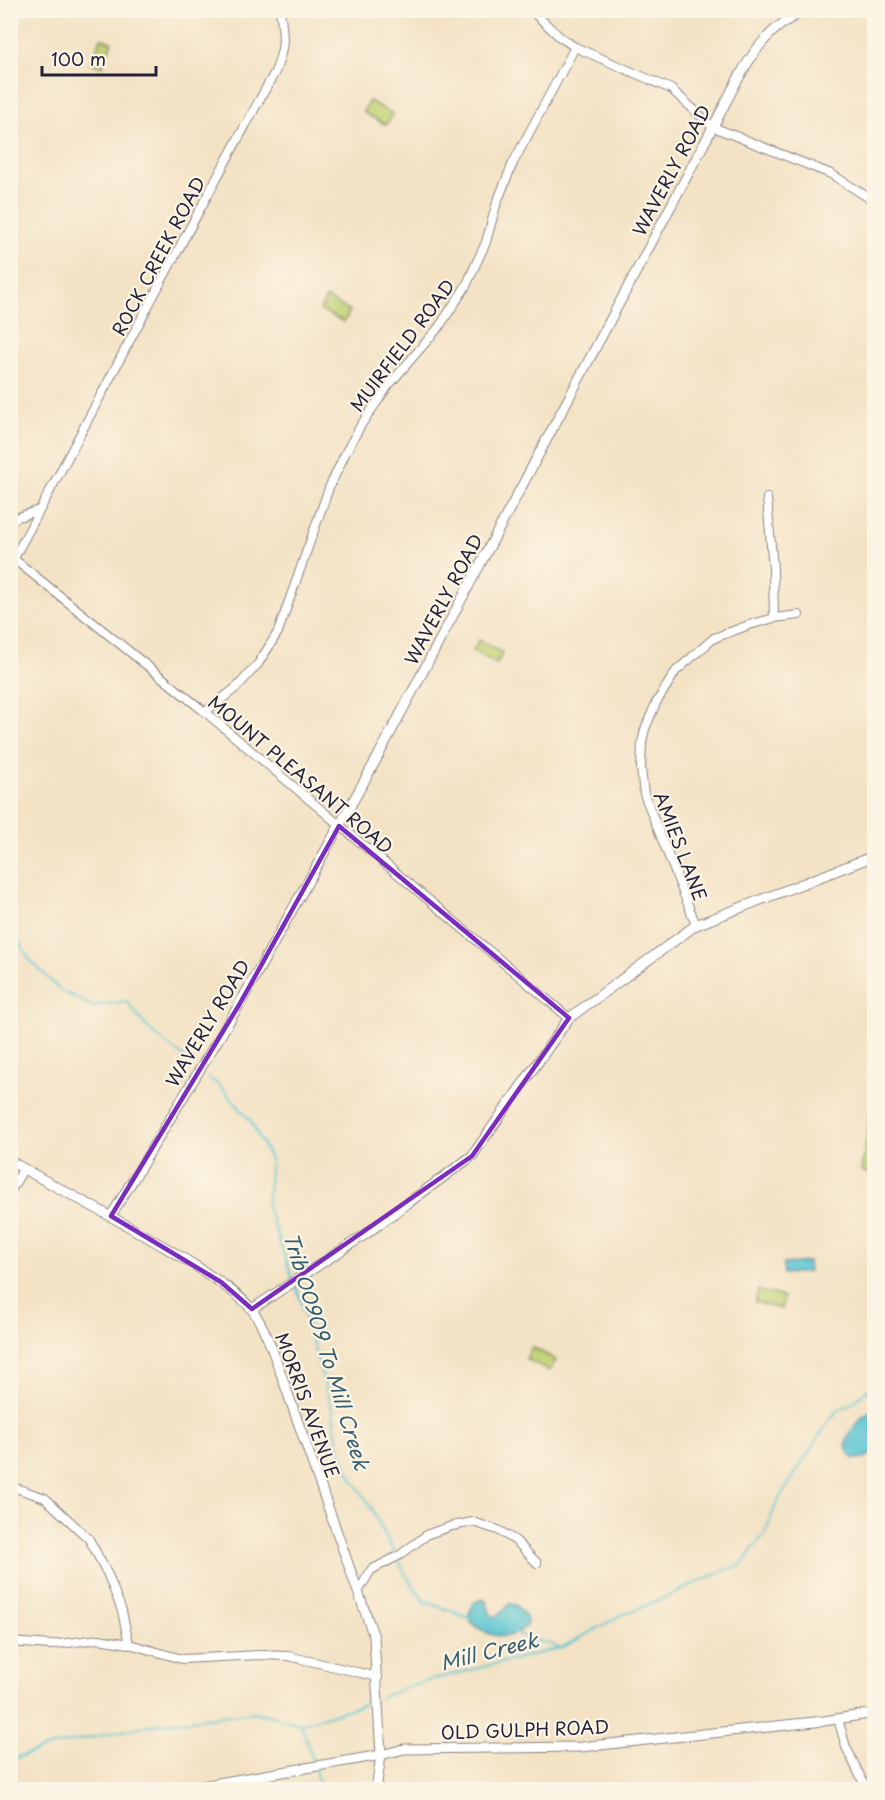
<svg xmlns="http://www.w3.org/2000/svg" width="885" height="1800" viewBox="0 0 885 1800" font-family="'Playpen Sans',sans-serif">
	<rect width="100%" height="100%" fill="#fcf5e5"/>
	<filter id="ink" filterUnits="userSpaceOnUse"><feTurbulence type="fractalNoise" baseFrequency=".0167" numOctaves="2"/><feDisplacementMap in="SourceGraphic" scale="12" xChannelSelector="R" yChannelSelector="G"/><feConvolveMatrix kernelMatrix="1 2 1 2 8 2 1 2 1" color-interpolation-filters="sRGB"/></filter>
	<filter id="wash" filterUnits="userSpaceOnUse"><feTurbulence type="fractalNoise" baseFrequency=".008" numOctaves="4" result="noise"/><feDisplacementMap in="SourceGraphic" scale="24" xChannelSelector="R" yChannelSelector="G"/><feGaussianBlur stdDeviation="1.35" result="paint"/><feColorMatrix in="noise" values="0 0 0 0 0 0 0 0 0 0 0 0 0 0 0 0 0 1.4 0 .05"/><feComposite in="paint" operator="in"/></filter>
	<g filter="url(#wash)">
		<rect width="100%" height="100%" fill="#f3e2c4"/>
		<g fill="#bfd072" stroke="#707956" stroke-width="1.5">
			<path d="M101,38L112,42L102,67L91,63Z"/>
			<path d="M369,101L393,114L386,125L363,112Z"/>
			<path d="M326,298L350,311L344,322L320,310Z"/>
			<path d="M479,640L503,653L497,664L473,651Z"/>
			<path d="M874,1094V1176L861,1170Z"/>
			<path d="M758,1290L784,1297L781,1309L755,1302Z"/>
			<path d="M532,1347L556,1360L550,1371L526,1359Z"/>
		</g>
		<g fill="#58c4d1" stroke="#3d7386" stroke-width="1.5">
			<path d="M808,1262L809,1272L784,1274L783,1264Z"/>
			<path d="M874,1409V1453L864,1458L854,1459C834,1443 859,1418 874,1409Z"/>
			<path d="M483,1599L486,1602L491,1615L495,1617L500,1614L509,1604L516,1605L526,1617L527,1624C512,1644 484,1637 470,1620L469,1614L474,1602Z"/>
		</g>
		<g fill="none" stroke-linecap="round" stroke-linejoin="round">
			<g stroke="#58c4d1" stroke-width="2">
				<path d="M10,928L30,960L60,990L92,1006L127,1001C142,1026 162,1042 186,1058"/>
				<path d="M208,1077L220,1086L251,1121L271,1161L267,1206L293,1280"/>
				<path d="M296,1285L332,1409L338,1444L351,1477L368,1502L407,1577L424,1601L472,1619"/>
				<path d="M515,1633L561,1648"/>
				<path d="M380,1698L414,1684L561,1648L622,1615L676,1593L717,1573L741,1565L765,1533L777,1502L830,1419L838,1410L851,1404L874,1385"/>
				<path d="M301,1724L314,1764"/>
				<path d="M10,1760L52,1746L150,1725L255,1712L301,1724L375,1701"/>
				<path d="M315,1769L320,1790"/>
			</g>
		</g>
	</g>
	<g filter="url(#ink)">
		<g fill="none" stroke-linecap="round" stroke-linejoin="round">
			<defs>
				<g id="minor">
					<path d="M531,10L560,37L575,47L671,89L713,127L831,174L874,201"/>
					<path d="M767,498L773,569L774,618"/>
					<path d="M10,520L39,510"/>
					<path d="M10,556L205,712L569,1018"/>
					<path d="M14,558C101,397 185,233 275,72C285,47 284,37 280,10"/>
					<path d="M205,712L237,687L258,664L278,632L329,488L347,450L361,425L388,386L439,327L466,286L486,242L497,202L513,163L575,47"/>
					<path d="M696,925L644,794L641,769L642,743L645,729L656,703L676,671L714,638L749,625L774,618L799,615"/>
					<path d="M10,1192L24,1168"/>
					<path d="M10,1486L45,1498L89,1539L108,1575L122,1611L129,1644"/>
					<path d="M358,1592L371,1570L400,1555L428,1534L452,1526L473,1522L498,1530L516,1541L537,1563"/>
					<path d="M10,1642L50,1645L99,1639L129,1644L182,1659L260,1655L288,1656L378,1677"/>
					<path d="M838,1719L846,1747L867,1790"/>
				</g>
				<g id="tertiary">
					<path d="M10,1161C73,1197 138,1229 199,1268C214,1278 242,1296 253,1311C266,1330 273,1352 281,1374L374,1637L381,1755L376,1790"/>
					<path d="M111,1216L239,1005L376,760L713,127C737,83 758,24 811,10"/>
					<path d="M252,1309L366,1234L472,1156L569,1018L696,925L874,856"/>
					<path d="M178,1790L381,1755L404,1749L581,1747L824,1721L874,1713"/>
				</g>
			</defs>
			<use href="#minor" stroke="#8a8280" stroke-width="10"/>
			<use href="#tertiary" stroke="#8a8280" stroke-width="11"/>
			<use href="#minor" stroke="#fff" stroke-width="8"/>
			<use href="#tertiary" stroke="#fff" stroke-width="9"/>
		</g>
	</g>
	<path fill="none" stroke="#7b2cbf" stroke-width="4.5" stroke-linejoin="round" d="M339,826L569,1018L472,1156L252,1309L221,1282L111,1216L239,1005Z"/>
	<g text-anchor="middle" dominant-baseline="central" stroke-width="4.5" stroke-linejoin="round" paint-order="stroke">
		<g font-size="18" fill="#22223b" stroke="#fcf5e5">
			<text transform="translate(671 170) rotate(-62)">WAVERLY ROAD</text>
			<text transform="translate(158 256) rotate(-62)">ROCK CREEK ROAD</text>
			<text transform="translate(402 345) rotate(-53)">MUIRFIELD ROAD</text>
			<text transform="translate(443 599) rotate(-62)">WAVERLY ROAD</text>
			<text transform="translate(301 774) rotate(40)">MOUNT PLEASANT ROAD</text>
			<text transform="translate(681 846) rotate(69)">AMIES LANE</text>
			<text transform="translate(207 1023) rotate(-59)">WAVERLY ROAD</text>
			<text transform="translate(308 1405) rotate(70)">MORRIS AVENUE</text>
			<text transform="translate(525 1729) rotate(-2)">OLD GULPH ROAD</text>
		</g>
		<g font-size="20" font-style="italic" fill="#355b70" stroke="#fcf5e5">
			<text transform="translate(327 1351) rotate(73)">Trib 00909 To Mill Creek</text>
			<text transform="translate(489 1651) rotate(-14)">Mill Creek</text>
		</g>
	</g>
	<rect width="885" height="1800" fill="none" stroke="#fcf5e5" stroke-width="36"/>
	<path d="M42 66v9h114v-9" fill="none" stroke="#22223b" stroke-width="3"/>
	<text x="51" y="66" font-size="18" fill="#22223b" stroke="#fcf5e5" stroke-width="4.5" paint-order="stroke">100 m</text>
</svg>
